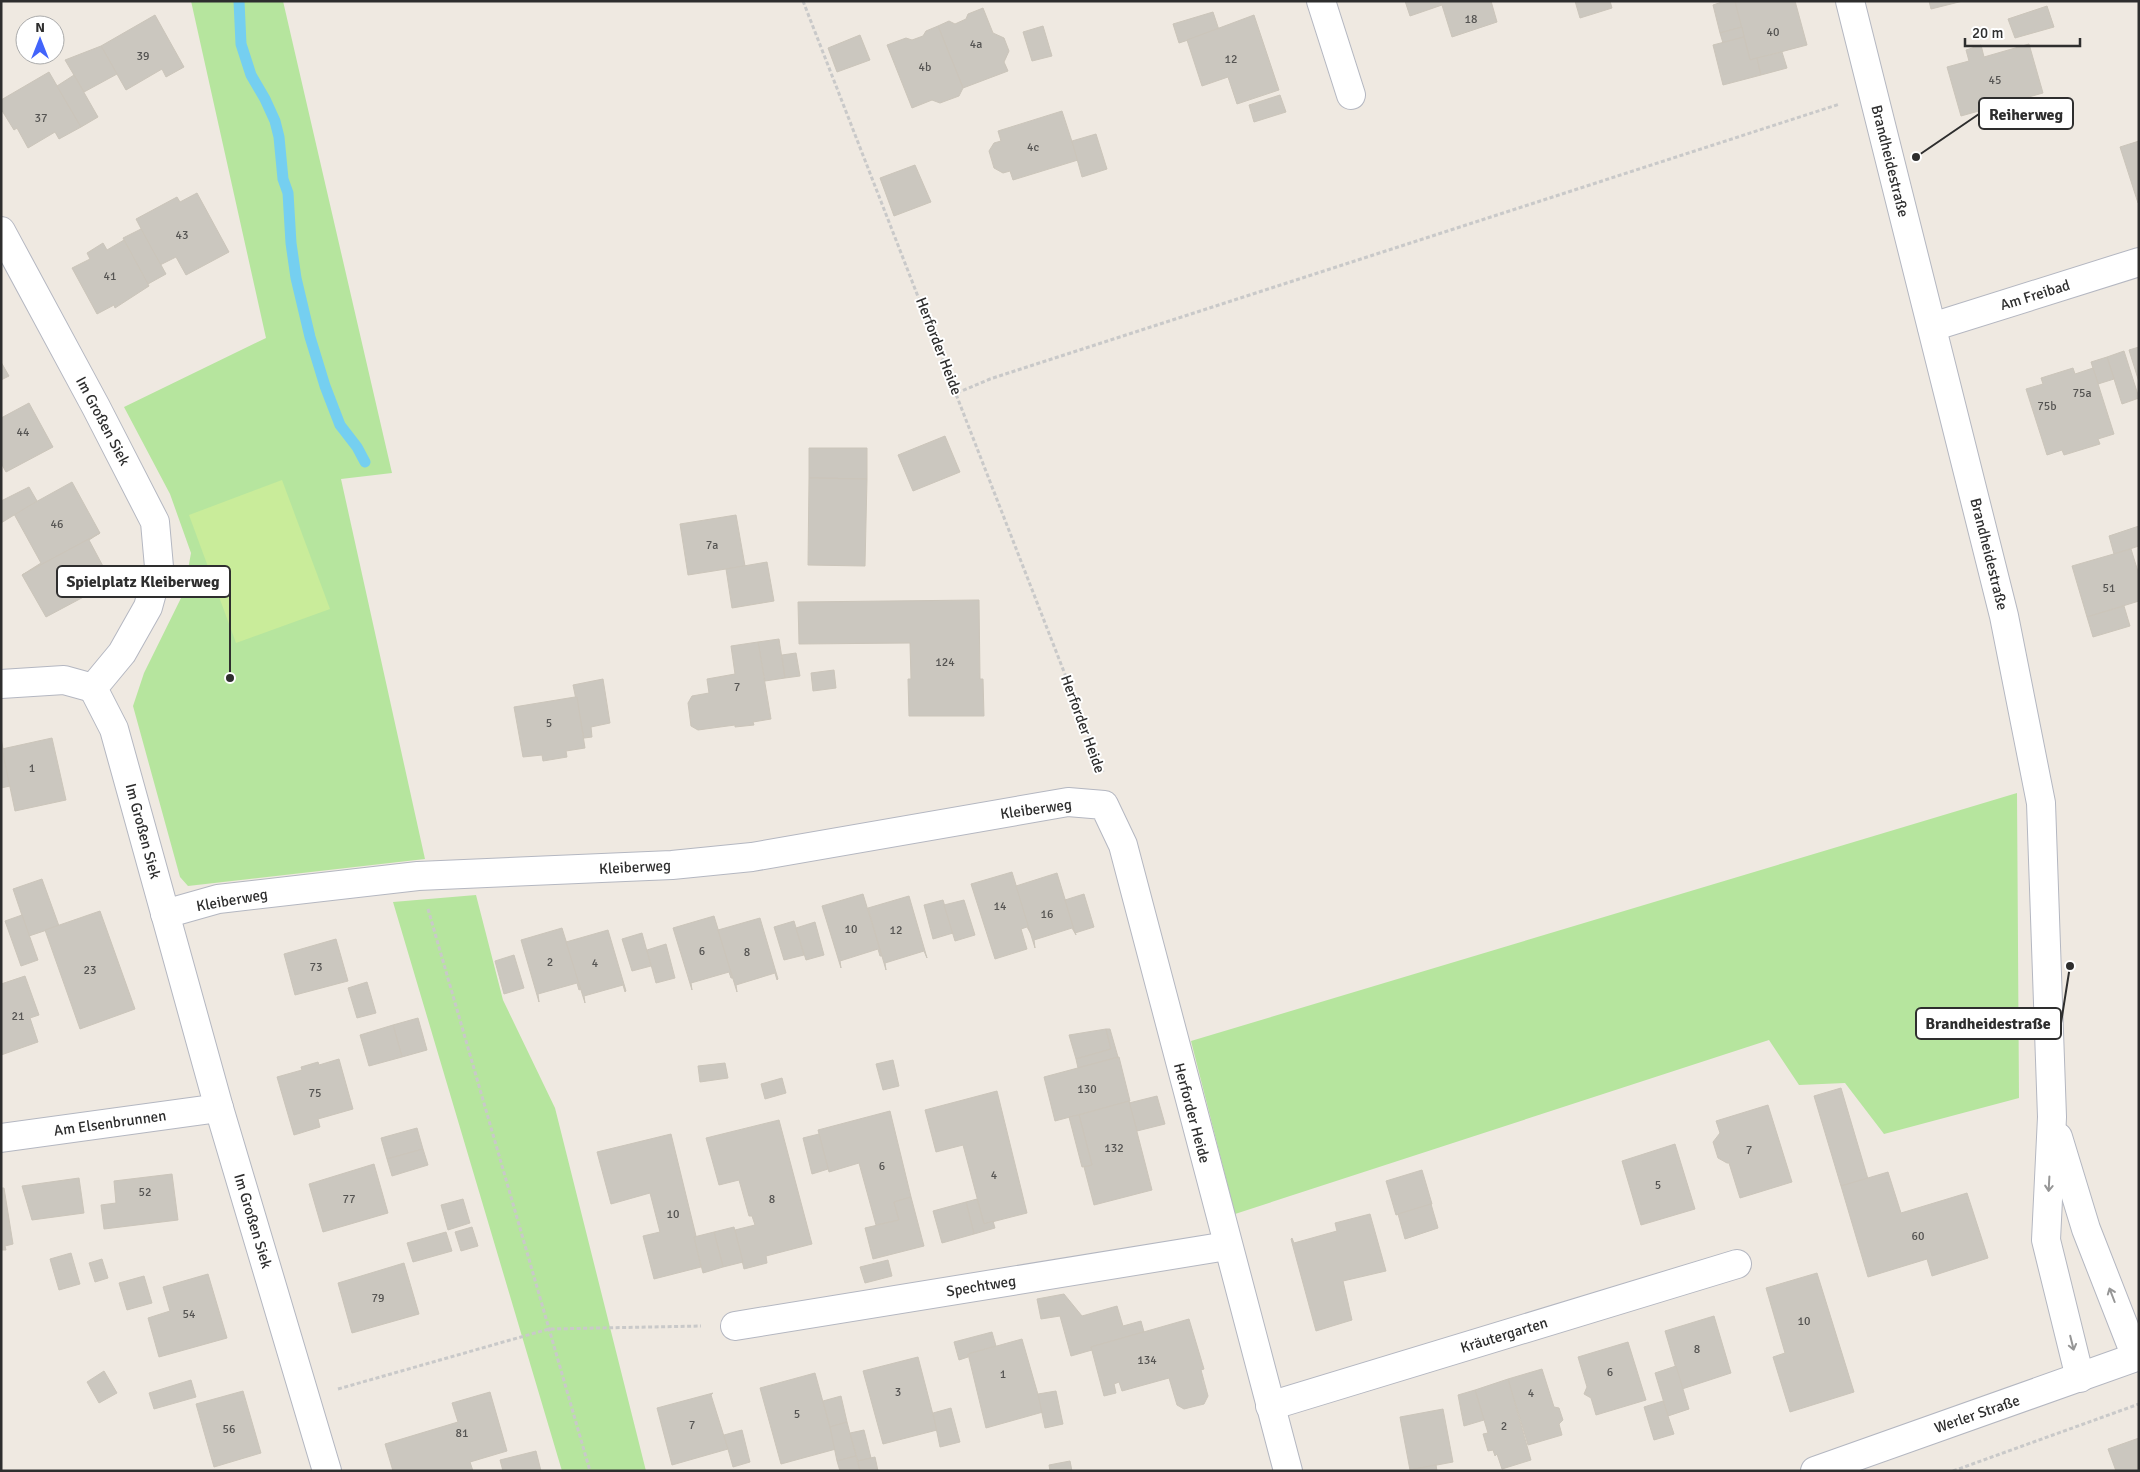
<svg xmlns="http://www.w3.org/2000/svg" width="2140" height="1472" viewBox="0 0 2140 1472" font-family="Signika,sans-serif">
	<rect width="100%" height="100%" fill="#efe9e1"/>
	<g fill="#b6e59e">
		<path d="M191,1H283L392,473L341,479L425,859L188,886L180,877L133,706L144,673L184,592L191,553L170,494L124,407L266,338Z"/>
		<path d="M2017,793L2019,1098L1884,1134L1845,1083L1799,1085L1769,1040L1235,1214L1191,1041Z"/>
		<path d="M476,895L503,1000L555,1108L646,1471H562L393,902Z"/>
	</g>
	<path fill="#c9ec9a" d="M282,480L330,609L236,643L189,515Z"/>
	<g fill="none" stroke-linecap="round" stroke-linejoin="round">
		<path stroke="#75cff0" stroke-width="11" d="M239,1L241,44L251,75L265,99L275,121L279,137L283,179L288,193L291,243L296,278L310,337L325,386L340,425L357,447L365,462"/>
	</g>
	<g fill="#cbc7bf" stroke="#cbc5ba">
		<path d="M1405,1H1491L1497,22L1452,37L1442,5L1410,16Z"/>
		<path d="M1575,1H1610L1612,8L1580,18Z"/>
		<path d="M1725,1H1735L1742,27L1720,33L1713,5Z"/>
		<path d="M1735,1H1795L1807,45L1750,60Z"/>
		<path d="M1929,1H1963L1931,9Z"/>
		<path d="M2047,6L2054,27L2015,38L2008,19Z"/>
		<path d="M983,8L993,33L1004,38L1009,51L1004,62L1008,71L963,88L938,26L949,21L955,24L966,19L968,14Z"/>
		<path d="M1213,12L1219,30L1179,43L1173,24Z"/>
		<path d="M155,15L184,67L166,77L162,69L126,90L101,46Z"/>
		<path d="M1254,15L1279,90L1237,104L1228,77L1202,86L1187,40Z"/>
		<path d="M938,26L963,88L959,96L940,103L932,100L912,108L887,45L906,38L912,40L923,36L926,31Z"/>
		<path d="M1043,26L1052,56L1032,61L1023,32Z"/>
		<path d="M1742,27L1744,37L1723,43L1720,33Z"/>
		<path d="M860,35L870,60L837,72L828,48Z"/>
		<path d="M1744,37L1750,60L1757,58L1761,75L1723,85L1713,45Z"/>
		<path d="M2029,44L2043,93L1961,116L1947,67L1969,61L1966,50L1981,45L1984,57Z"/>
		<path d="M101,46L117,74L84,92L65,60Z"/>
		<path d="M1782,52L1787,68L1761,75L1757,58Z"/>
		<path d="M49,72L81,127L59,139L55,132L28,148L17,128L14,130L1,109V100Z"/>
		<path d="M74,75L98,117L81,127L57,86Z"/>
		<path d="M1280,95L1286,112L1254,122L1249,105Z"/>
		<path d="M1062,111L1078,160L1013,180L1010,171L1003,173L994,168L989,151L994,143L1001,141L998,131Z"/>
		<path d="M1096,134L1107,169L1082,177L1072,141Z"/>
		<path d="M2139,141V202L2138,203L2120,147Z"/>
		<path d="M915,165L931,202L894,216L880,178Z"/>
		<path d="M197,193L229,252L186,275L176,257L160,265L136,219L177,197L180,202Z"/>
		<path d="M141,229L166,274L148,284L123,238Z"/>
		<path d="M124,240L149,286L115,308L114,305L97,314L72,268L90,259L87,253L103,243L107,250Z"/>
		<path d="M2139,347V382L2129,350Z"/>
		<path d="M2124,351L2139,398L2122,404L2107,357Z"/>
		<path d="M2107,357L2114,379L2098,384L2091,362Z"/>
		<path d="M1,362L9,376L1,380Z"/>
		<path d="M2073,368L2075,374L2093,368L2114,434L2098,439L2100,444L2064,455L2062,450L2047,455L2026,389L2043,384L2041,378Z"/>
		<path d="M29,403L53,447L6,472L1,463V418Z"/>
		<path d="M945,436L960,472L913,491L898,455Z"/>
		<path d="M809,448H867V479L809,478Z"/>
		<path d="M809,478L867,479L865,566L808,565Z"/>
		<path d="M72,482L100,533L22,575L41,563L14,514Z"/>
		<path d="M29,487L37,501L1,523V501Z"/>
		<path d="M736,515L745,566L688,575L680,524Z"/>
		<path d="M2139,526V546L2114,554L2109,536Z"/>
		<path d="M100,533L89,540L105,570L84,580L91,593L46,617L22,575Z"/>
		<path d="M2131,549L2139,575V601L2087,617L2072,566Z"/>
		<path d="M767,562L774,601L732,608L726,569Z"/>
		<path d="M979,600L980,679H983L984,716H909L908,679H911L910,643L799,644L798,602Z"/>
		<path d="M2124,606L2130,626L2093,637L2087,617Z"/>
		<path d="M779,639L785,678L765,681L758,642Z"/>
		<path d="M758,642L771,719L753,722L754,725L735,727V725L698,730L691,726L688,703L692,696L709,693L707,679L735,674L731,646Z"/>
		<path d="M796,653L800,676L785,678L782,655Z"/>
		<path d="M834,670L836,688L813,691L811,673Z"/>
		<path d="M603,679L610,723L591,727L592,737L584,738L573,685Z"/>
		<path d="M575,697H577L585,748L566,751L567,757L543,761L542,755L523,757L514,707Z"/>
		<path d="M1,738L10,786L1,788Z"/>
		<path d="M52,738L66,800L15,811L2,749Z"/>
		<path d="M1012,872L1031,934L1027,927L1021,929L1027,949L995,959L971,884Z"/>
		<path d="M1057,873L1076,935L1072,928L1034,940L1035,948L1016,886Z"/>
		<path d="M42,879L59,926L29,936L13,889Z"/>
		<path d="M863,894L882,956H880L878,949L840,961L841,968L822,906Z"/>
		<path d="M1084,894L1094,927L1075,933L1065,900Z"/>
		<path d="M909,896L927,958L924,951L885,963L886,970L868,908Z"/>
		<path d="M943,900L953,933L933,939L924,905Z"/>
		<path d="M964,900L975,935L955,941L944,905Z"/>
		<path d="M100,911L135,1009L80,1029L45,930Z"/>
		<path d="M22,915L38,960L21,966L5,921Z"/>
		<path d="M714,916L733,978H731L729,972L691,983L692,990L673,928Z"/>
		<path d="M760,918L778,979L777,980L775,973L736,985L737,992L718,930Z"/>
		<path d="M794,921L804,955L784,960L774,927Z"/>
		<path d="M815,922L824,955L806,960L796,928Z"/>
		<path d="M562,928L581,989L579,990L577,983L538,994L539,1002L521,940Z"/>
		<path d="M608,930L626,991L625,992L623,985L584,996L585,1003L566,942Z"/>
		<path d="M642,933L651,966L632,971L622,939Z"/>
		<path d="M336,939L348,981L295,995L284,954Z"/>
		<path d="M666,944L675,978L656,983L647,950Z"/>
		<path d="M514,955L524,988L504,994L495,961Z"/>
		<path d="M25,976L39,1015L30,1018L38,1042L1,1055V984Z"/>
		<path d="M367,982L376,1013L357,1018L348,988Z"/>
		<path d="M418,1018L427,1050L402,1057L393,1025Z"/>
		<path d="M393,1025L402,1057L369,1066L360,1035Z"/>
		<path d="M1106,1029L1111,1049L1076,1059L1069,1035Z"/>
		<path d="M1106,1029H1110L1118,1057L1078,1068L1076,1059L1111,1049Z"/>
		<path d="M1119,1057L1130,1101L1055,1121L1044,1077Z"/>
		<path d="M339,1059L353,1109L318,1119L320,1127L294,1135L277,1077L302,1070L301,1067L318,1062L319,1065Z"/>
		<path d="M893,1060L899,1086L883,1090L876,1064Z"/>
		<path d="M725,1063L728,1078L700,1082L698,1066Z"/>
		<path d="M782,1078L786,1093L765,1099L761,1084Z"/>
		<path d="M1841,1088L1868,1179L1841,1186L1814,1096Z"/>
		<path d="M997,1091L1027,1213L984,1224L963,1145L936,1152L925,1110Z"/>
		<path d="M1157,1096L1165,1124L1137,1131L1129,1103Z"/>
		<path d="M1129,1101L1152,1190L1094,1205L1084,1167L1092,1165L1079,1115Z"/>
		<path d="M1768,1105L1792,1182L1740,1198L1729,1163H1727L1718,1158L1713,1142L1720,1133L1716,1121Z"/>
		<path d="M890,1111L911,1197L894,1202L899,1220L876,1225L859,1163L829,1172L818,1130Z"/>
		<path d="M1079,1115L1092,1165L1082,1167L1069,1117Z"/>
		<path d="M779,1120L812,1244L766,1256L767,1263L744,1269L735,1230L755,1225L752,1216H749L739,1180L719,1185L706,1138Z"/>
		<path d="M417,1128L423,1149L387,1159L381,1138Z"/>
		<path d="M671,1134L696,1236L694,1237L701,1267L654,1279L643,1236L660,1232L650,1193L611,1204L597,1152Z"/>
		<path d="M819,1134L828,1169L812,1174L803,1138Z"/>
		<path d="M1675,1144L1695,1209L1641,1225L1622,1161Z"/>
		<path d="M423,1149L428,1165L392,1176L387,1159Z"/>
		<path d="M374,1164L388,1213L323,1232L309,1184Z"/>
		<path d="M1422,1170L1432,1204L1396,1215L1386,1181Z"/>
		<path d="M1888,1172L1901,1213L1967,1193L1988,1258L1932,1276L1927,1259L1868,1277L1841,1186Z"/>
		<path d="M172,1174L178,1220L104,1229L101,1205L116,1203L114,1181Z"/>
		<path d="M79,1178L84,1213L32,1220L22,1186Z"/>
		<path d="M1,1188H4L13,1244L5,1246L6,1250H1Z"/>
		<path d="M911,1197L924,1246L873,1259L865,1228L899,1220L894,1202Z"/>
		<path d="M463,1199L470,1223L448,1230L441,1205Z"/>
		<path d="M977,1199L984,1224L993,1221L995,1228L974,1234L966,1202Z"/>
		<path d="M966,1202L974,1234L942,1243L933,1211Z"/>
		<path d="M1431,1204L1438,1228L1405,1239L1398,1214Z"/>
		<path d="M1370,1214L1386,1271L1343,1281L1352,1320L1316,1331L1291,1239L1292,1238L1294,1243L1337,1231L1335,1223Z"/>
		<path d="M472,1227L478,1246L461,1251L455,1232Z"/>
		<path d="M734,1227L743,1262L723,1267L714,1232Z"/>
		<path d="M446,1232L452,1251L413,1262L407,1243Z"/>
		<path d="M714,1232L723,1267L703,1273L694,1237Z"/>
		<path d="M71,1253L80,1284L59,1290L50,1259Z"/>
		<path d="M102,1259L108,1278L95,1282L89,1263Z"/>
		<path d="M888,1260L892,1276L865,1283L860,1267Z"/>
		<path d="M404,1263L419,1314L352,1333L338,1283Z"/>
		<path d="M1817,1273L1854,1392L1790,1412L1773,1357L1785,1353L1766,1288Z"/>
		<path d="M208,1274L227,1338L159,1357L148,1318L170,1311L163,1287Z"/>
		<path d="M144,1276L152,1303L127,1310L119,1283Z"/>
		<path d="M1064,1294L1082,1316L1117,1306L1123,1326L1141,1321L1144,1332L1091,1347L1092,1350L1071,1356L1060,1316L1041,1319L1037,1299Z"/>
		<path d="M1714,1316L1731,1373L1682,1389L1665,1331Z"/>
		<path d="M1189,1319L1204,1369L1201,1370L1208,1396L1204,1404L1184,1409L1177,1405L1169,1378L1122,1391L1119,1382L1114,1384L1116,1393L1104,1396L1091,1347Z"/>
		<path d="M992,1332L996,1346L968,1354V1357L959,1360L954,1342Z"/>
		<path d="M1022,1339L1043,1412L986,1428L968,1354Z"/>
		<path d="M1628,1342L1646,1400L1596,1415L1591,1398L1584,1394L1587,1387L1578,1357Z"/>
		<path d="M918,1357L937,1430L883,1444L863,1371Z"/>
		<path d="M1676,1366L1689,1409L1668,1416L1655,1373Z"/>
		<path d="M1542,1369L1554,1407L1559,1408L1563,1420L1559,1424L1562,1435L1528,1445L1508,1379Z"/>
		<path d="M104,1371L117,1393L99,1403L87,1382Z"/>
		<path d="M815,1373L836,1449L781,1464L760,1388Z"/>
		<path d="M1508,1379L1531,1460L1502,1469L1497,1454L1495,1456L1493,1450L1488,1451L1483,1434L1488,1433L1475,1390Z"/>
		<path d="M191,1380L196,1397L154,1409L149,1393Z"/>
		<path d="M1475,1390L1484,1420L1464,1426L1458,1395Z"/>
		<path d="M243,1391L261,1453L214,1467L196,1404Z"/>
		<path d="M1056,1391L1063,1424L1045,1428L1038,1394Z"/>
		<path d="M490,1392L507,1451L470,1462L473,1471H393L385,1444L458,1422L452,1403Z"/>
		<path d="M713,1393L711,1395L728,1449L672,1465L657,1408Z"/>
		<path d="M841,1396L847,1422L830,1427L823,1401Z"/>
		<path d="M1663,1401L1674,1434L1654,1440L1644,1407Z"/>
		<path d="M951,1408L960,1442L940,1447L933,1413Z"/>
		<path d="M1443,1409L1453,1462L1410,1470L1400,1417Z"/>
		<path d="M847,1422L856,1456L837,1461L830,1427Z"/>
		<path d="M742,1430L750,1462L733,1467L724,1435Z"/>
		<path d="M864,1430L871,1458L858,1461L850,1433Z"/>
		<path d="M2139,1438V1471H2116L2108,1449Z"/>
		<path d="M536,1451L541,1471H503L500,1460Z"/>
		<path d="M856,1456L860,1471H840L837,1461Z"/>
		<path d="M875,1457L878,1471H860L858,1461Z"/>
		<path d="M1070,1461L1072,1471H1050L1049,1465Z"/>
		<path d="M1436,1465L1437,1471H1409L1410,1470Z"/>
	</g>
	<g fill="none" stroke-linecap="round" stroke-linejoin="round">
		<defs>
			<g id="minor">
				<path d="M1321,1L1351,95"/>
				<path d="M1850,1L2004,616L2041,803L2052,1117L2046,1240L2080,1378"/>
				<path d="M1,231L96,407L155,522L159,567L148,607L122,653L93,688L114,729L219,1108L327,1471"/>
				<path d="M1932,327L2139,262"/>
				<path d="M1,684L64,680L93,688"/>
				<path d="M165,914L218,899L418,876L672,865L752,857L1068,802L1104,805L1123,845L1288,1471"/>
				<path d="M2058,1137L2086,1229L2136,1357"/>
				<path d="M1,1138L219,1108"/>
				<path d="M735,1326L1227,1246"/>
				<path d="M1270,1406L1737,1264"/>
			</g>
			<path id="secondary" d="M1815,1471L2139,1356"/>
		</defs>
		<use href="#minor" stroke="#b4b7c1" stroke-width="30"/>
		<use href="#secondary" stroke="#b4b7c1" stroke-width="30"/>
		<g stroke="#c9c9c9" stroke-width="3" stroke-dasharray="4 2.5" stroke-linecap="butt">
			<path d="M803,1L1103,772"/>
			<path d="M957,393L990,379L1840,104"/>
			<path d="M428,909L590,1471"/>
			<path d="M338,1389L549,1329L701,1326"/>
			<path d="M1953,1471L2139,1404"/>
		</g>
		<use href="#minor" stroke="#fff" stroke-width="28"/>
		<use href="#secondary" stroke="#fff" stroke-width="28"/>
	</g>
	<defs><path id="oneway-shaft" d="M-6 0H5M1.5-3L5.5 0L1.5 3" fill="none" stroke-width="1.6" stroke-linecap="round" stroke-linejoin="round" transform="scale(1.25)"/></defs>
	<g stroke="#969696">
		<use href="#oneway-shaft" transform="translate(2049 1184) rotate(93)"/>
		<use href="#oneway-shaft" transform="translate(2112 1295) rotate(-111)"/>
		<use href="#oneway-shaft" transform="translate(2072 1343) rotate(76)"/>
	</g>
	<g text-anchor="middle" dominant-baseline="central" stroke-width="4" stroke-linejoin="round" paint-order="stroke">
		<g font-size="12" fill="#555452">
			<text x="1471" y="19">18</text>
			<text x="1773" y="32">40</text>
			<text x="976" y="44">4a</text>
			<text x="143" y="56">39</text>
			<text x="1231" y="59">12</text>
			<text x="925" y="67">4b</text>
			<text x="1995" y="80">45</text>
			<text x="41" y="118">37</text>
			<text x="1033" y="147">4c</text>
			<text x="182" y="235">43</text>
			<text x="110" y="276">41</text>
			<text x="2082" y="393">75a</text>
			<text x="2047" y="406">75b</text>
			<text x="23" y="432">44</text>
			<text x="57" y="524">46</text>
			<text x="712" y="545">7a</text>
			<text x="2109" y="588">51</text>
			<text x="945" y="662">124</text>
			<text x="737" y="687">7</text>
			<text x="549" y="723">5</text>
			<text x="32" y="768">1</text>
			<text x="1000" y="906">14</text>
			<text x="1047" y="914">16</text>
			<text x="851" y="929">10</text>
			<text x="896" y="930">12</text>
			<text x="702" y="951">6</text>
			<text x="747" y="952">8</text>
			<text x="550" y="962">2</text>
			<text x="595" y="963">4</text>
			<text x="316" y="967">73</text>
			<text x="90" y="970">23</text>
			<text x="18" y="1016">21</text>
			<text x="1087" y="1089">130</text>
			<text x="315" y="1093">75</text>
			<text x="1114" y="1148">132</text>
			<text x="1749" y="1150">7</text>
			<text x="882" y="1166">6</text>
			<text x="994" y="1175">4</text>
			<text x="1658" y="1185">5</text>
			<text x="145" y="1192">52</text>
			<text x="349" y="1199">77</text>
			<text x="772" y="1199">8</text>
			<text x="673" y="1214">10</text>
			<text x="1918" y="1236">60</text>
			<text x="378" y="1298">79</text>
			<text x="189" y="1314">54</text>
			<text x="1804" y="1321">10</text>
			<text x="1697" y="1349">8</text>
			<text x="1147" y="1360">134</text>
			<text x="1610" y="1372">6</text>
			<text x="1003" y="1374">1</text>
			<text x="898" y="1392">3</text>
			<text x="1531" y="1393">4</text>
			<text x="797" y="1414">5</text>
			<text x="692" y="1425">7</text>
			<text x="1504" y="1426">2</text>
			<text x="229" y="1429">56</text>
			<text x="462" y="1433">81</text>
		</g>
		<g font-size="15" fill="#2e2e2e" stroke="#fff">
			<text transform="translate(1890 161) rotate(76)">Brandheidestraße</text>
			<text transform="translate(2035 295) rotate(-17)">Am Freibad</text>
			<text transform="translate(939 346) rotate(69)">Herforder Heide</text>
			<text transform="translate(103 421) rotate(62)">Im Großen Siek</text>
			<text transform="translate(1989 554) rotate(76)">Brandheidestraße</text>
			<text transform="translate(1083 724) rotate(70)">Herforder Heide</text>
			<text transform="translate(1036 809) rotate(-8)">Kleiberweg</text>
			<text transform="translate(143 831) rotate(75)">Im Großen Siek</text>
			<text transform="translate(635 867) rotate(-3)">Kleiberweg</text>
			<text transform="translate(232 900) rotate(-10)">Kleiberweg</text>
			<text transform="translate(1192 1113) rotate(75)">Herforder Heide</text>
			<text transform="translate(110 1123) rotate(-8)">Am Elsenbrunnen</text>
			<text transform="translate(253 1221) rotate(73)">Im Großen Siek</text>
			<text transform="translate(981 1286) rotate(-9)">Spechtweg</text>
			<text transform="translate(1504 1335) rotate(-17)">Kräutergarten</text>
			<text transform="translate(1977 1414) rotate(-19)">Werler Straße</text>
		</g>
	</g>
	<path fill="none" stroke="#2e2e2e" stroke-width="2" d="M1916 157L1979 114M230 678L230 582M2070 966L2061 1023"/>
	<g fill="#2e2e2e" stroke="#fff" stroke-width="2">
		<circle cx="1916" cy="157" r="5"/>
		<circle cx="230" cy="678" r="5"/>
		<circle cx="2070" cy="966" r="5"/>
	</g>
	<g fill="#fff" stroke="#2e2e2e" stroke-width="2">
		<rect x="1979" y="98" width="94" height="31" rx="5"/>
		<rect x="57" y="566" width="173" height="31" rx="5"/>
		<rect x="1916" y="1008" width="145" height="31" rx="5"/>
	</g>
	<g font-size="16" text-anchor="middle" font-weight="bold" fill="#2e2e2e">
		<text x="2026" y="120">Reiherweg</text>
		<text x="143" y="587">Spielplatz Kleiberweg</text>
		<text x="1988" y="1029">Brandheidestraße</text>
	</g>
	<rect width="2140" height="1472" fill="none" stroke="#2e2e2e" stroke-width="5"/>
	<g transform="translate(40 40)"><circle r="24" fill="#ffffff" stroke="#ababab"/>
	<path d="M0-4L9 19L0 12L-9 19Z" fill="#4264fb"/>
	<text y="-8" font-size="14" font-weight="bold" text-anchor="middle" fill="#2e2e2e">N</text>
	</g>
	<path d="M1965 38v8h115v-8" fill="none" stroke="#2e2e2e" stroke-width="2.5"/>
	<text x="1972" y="38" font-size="15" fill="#2e2e2e" stroke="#ffffff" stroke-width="4" paint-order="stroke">20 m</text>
</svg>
